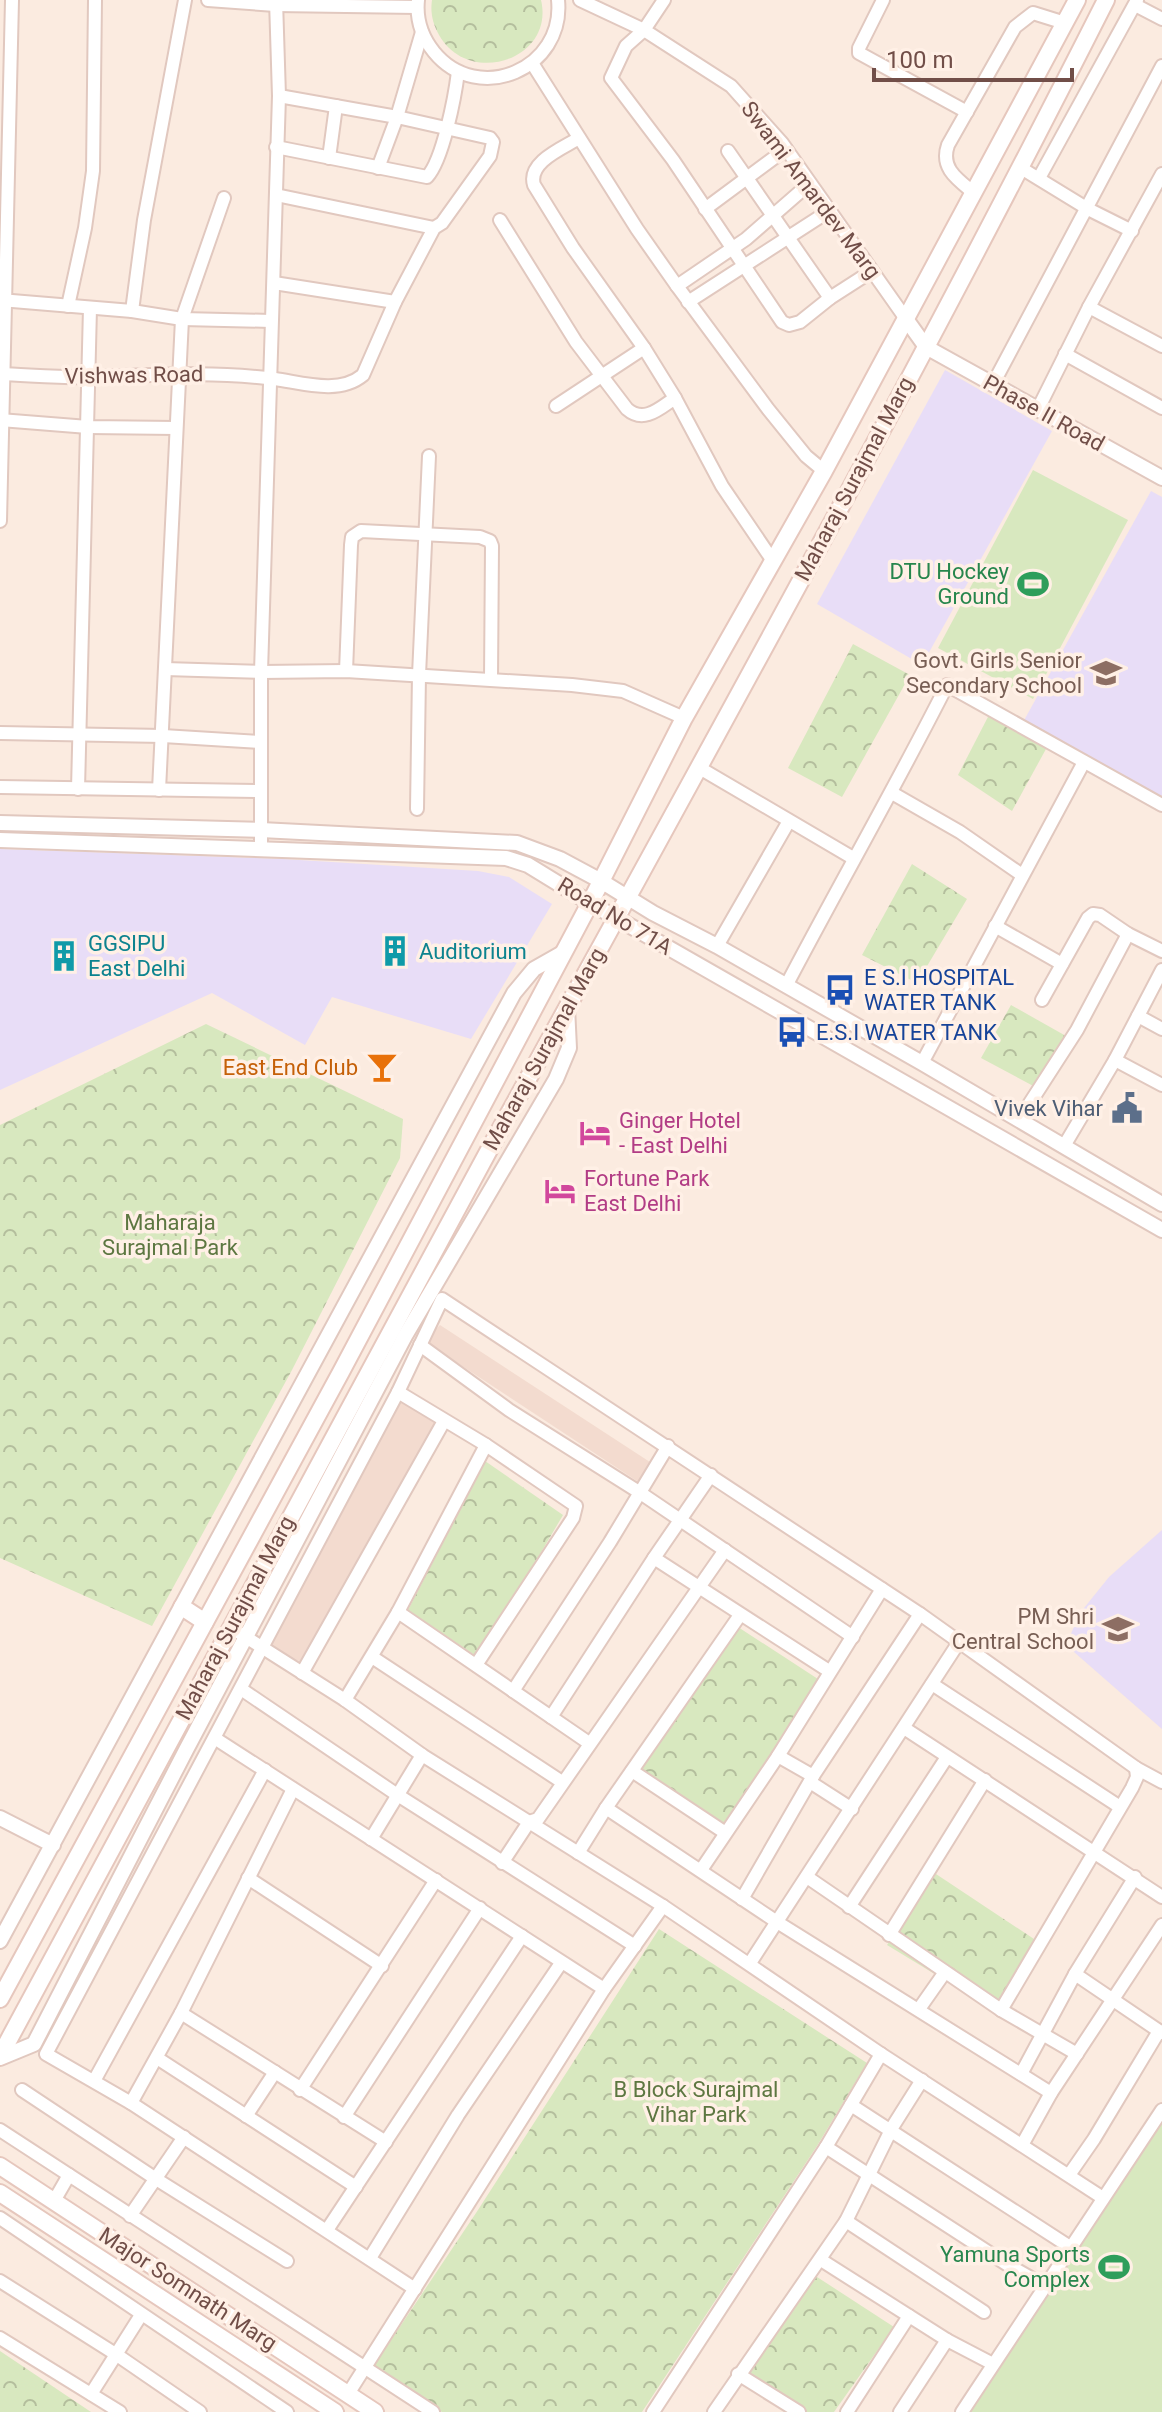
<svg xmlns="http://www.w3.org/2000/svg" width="1162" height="2412" viewBox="0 0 1162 2412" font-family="Roboto,sans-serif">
	<defs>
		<pattern id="forest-crowns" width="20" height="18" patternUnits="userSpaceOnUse" patternTransform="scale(2)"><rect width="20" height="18" fill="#d8e8bf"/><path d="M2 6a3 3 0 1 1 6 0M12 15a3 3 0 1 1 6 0" fill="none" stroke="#b4be9d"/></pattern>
	</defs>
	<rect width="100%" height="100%" fill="#fbebe0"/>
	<g fill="#f3dbcf">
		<path d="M440,1325L653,1464L640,1483L424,1341Z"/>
		<path d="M399,1395L438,1418L304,1663L269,1649Z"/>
	</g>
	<g fill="#e8ddf7">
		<path d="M945,370L1052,431L922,665L817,604Z"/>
		<path d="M1151,491L1162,497V796L1022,724Z"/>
		<path d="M0,849L283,859L478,871L509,877L552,904L471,1039L332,997L305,1045L212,993L0,1090Z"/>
		<path d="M1162,1530V1729L1066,1645L1080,1613L1109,1577Z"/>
	</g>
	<g fill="url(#forest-crowns)">
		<path d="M432,0H541C555,59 469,88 439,35C433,24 430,13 432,0Z"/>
		<path d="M853,644L910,675L842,797L788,768Z"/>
		<path d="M990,713L1046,749L1012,811L958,775Z"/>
		<path d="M912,864L967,899L917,983L862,955Z"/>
		<path d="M1011,1005L1066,1036L1037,1088L981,1058Z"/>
		<path d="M206,1024L403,1119L400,1158L292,1370L152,1626L0,1558V1125Z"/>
		<path d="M485,1461L563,1515L479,1658L408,1610Z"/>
		<path d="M738,1627L821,1681L720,1828L640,1770Z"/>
		<path d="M936,1874L1043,1945L997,2012L887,1945Z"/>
		<path d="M659,1929L867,2063L817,2146L642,2412H442L373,2367L476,2213Z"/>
		<path d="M814,2275L894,2327L834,2412H791L741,2381Z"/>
		<path d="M0,2351L91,2412H0Z"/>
	</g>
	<g fill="#d8e8bf">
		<path d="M1033,470L1128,520L1033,699L938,648Z"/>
		<path d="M1162,2121V2412H970H971Z"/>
	</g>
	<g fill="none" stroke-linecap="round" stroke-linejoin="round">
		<defs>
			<g id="minor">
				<path d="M208,0L275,5L417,7"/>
				<path d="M418,0C416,19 422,37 434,52C478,106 565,69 558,0"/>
				<path d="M580,0L644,30L731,86L782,143L906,319"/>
				<path d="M664,0L644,30L626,46L611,78L673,160L782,322L789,325L800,322L830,298L872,271"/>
				<path d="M883,0L859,48V53L967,112"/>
				<path d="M1135,5L1162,19"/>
				<path d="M532,63L637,229L677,286"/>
				<path d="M579,138C563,148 527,162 534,185L573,248L644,348L675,398L722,486L773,561"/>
				<path d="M276,147L427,177C443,160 455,96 458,72"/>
				<path d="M728,151L830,298"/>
				<path d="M329,158L336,106"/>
				<path d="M378,168L397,117L422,32"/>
				<path d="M1021,168L1088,209L1132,231"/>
				<path d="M1039,178L1137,0"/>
				<path d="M809,184L746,239L677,286L768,409L806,456L824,471"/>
				<path d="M974,193C957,179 940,168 948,145L1015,27L1033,13L1065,23"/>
				<path d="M276,195L434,228"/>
				<path d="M705,209L786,149"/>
				<path d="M500,220L576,342L627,409C644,424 660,408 675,398"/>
				<path d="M274,283L395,302"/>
				<path d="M0,300L132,311L182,319L271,321"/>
				<path d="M688,302L829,211"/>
				<path d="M68,306L85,228L93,171L95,0"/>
				<path d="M1089,307L1162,346"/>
				<path d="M132,311L144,220L185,0"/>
				<path d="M1065,354L1162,408"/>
				<path d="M0,374C30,375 61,378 92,377C154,375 212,371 275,379C303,383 339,395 363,375L395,302L434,228L442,223L490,156L493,142L490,138L397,117L279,96"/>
				<path d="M993,384L1162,66"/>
				<path d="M556,406L644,348"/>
				<path d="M1038,409L1089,307L1162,174"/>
				<path d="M0,420L88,427L176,428"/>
				<path d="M0,521L12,0"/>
				<path d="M165,669L261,672L346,671L572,685L623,691L684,718"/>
				<path d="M346,671L351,545L352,537L361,531L480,537L490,541L492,546L491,678"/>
				<path d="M0,733L163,736L261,742"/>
				<path d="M698,767L853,858"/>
				<path d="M0,787L261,791"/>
				<path d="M78,789L90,308"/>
				<path d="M159,790L182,319L224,198"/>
				<path d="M892,793L960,832L1022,875"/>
				<path d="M417,809L419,675L429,456"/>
				<path d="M261,850V672L279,96L276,0"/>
				<path d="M995,926L1062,964"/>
				<path d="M717,946L789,821"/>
				<path d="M786,986C839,885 896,786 947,685L1162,805"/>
				<path d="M1042,1000L1088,918L1093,914L1100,915L1128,934L1162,951"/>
				<path d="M1138,1016L1162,1029"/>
				<path d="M1115,1060L1162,1085"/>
				<path d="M922,1063L1084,762"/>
				<path d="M1019,1120L1077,1030L1128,934"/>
				<path d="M1064,1146L1115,1060L1162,970"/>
				<path d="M420,1345L509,1410L639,1492L853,1637"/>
				<path d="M398,1392L486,1445L576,1506L573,1518L476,1665"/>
				<path d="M654,1558L829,1671"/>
				<path d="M398,1612L589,1743"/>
				<path d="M230,1627L345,1700L422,1755L663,1906L881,2054L1103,2198"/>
				<path d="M372,1657L562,1782"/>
				<path d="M302,1673L444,1421"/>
				<path d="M932,1684L1120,1807"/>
				<path d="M241,1689L396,1794L635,1946"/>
				<path d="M513,1691L610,1542L668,1446"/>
				<path d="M345,1700L398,1612L486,1445"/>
				<path d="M551,1717L654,1558L711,1475"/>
				<path d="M904,1728L1162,1897"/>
				<path d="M216,1739L604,1989"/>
				<path d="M778,1756L813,1776"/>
				<path d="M632,1771L724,1832"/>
				<path d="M810,1782L852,1809"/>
				<path d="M606,1808L777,1922L1051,2093"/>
				<path d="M371,1839L422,1755"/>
				<path d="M578,1853L606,1808L740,1615"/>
				<path d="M502,1863L529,1822L538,1819L725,1550"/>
				<path d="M701,1870L778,1756L882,1589"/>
				<path d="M807,1877L1001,2010L1077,2054"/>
				<path d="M248,1878L382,1966"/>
				<path d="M742,1899L813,1776L920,1614"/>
				<path d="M849,1907L947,1757"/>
				<path d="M889,1935L985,1780"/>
				<path d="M750,1963L959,1642"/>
				<path d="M1075,1974L1162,2033"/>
				<path d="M919,2009L945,1972"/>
				<path d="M1001,2010L1132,1788L1137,1777L1136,1768"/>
				<path d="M181,2013L386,2142"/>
				<path d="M157,2058L356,2187"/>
				<path d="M1021,2074L1075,1974L1135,1877"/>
				<path d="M94,2081L265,1770"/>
				<path d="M22,2090L156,2179L287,2261"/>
				<path d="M300,2090L436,1880"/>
				<path d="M131,2103L181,2013L293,1789"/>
				<path d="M851,2105L1070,2247"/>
				<path d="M246,2116L275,2072"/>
				<path d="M344,2117L480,1908"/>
				<path d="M0,2130L433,2412"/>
				<path d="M1022,2145L1051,2093L1162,1925"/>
				<path d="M826,2147L1008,2265L1045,2286"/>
				<path d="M1069,2175L1094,2139L1159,2031"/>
				<path d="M54,2201L69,2175"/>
				<path d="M130,2216L184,2137"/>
				<path d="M0,2218L287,2412"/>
				<path d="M846,2221L984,2312"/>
				<path d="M327,2230L522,1936"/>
				<path d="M370,2258L458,2115L561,1963"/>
				<path d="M821,2260L947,2340L993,2364"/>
				<path d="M0,2281L117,2355L200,2412"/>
				<path d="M415,2289L131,2103L46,2054L398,1392L442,1299L920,1614L1136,1768L1162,1782"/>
				<path d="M0,2338L120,2412"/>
				<path d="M738,2374L799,2412"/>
				<path d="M91,2394L141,2315"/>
				<path d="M348,2394L604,1989L663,1906"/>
				<path d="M653,2412L826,2147L881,2054"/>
				<path d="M714,2412L846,2221L893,2126L922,2080"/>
				<path d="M847,2412L909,2316"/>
				<path d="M900,2412L947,2340"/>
				<path d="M962,2412L1162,2110"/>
			</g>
			<g id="tertiary">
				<path d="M906,319L926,347L1162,478"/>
				<path d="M0,823L261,830L517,843L560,859L601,881L653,913L717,946L922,1063L1162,1204"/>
				<path d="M0,840L506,858L528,865L590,903L1162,1230"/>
				<path d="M0,1818L53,1845"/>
				<path d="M0,1941L514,993L534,969L564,952"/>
				<path d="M0,2058L34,2044L186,1750L405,1336L556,1079L569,1048L567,1007"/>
			</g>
			<g id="secondary">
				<path d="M182,1607L205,1622"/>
				<path d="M0,1999L341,1372L590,903L684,718L824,471L1077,0"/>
				<path d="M0,2056C165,1750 329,1443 496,1137C703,760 912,384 1106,0"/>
				<path d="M0,2166L375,2412"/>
				<path d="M0,2193L335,2412"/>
			</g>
		</defs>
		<use href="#minor" stroke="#e1c8bf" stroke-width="16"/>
		<use href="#tertiary" stroke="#e1c8bf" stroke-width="18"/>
		<use href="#secondary" stroke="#e6c7bd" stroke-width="20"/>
		<use href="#minor" stroke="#fff" stroke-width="12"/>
		<use href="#tertiary" stroke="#fff" stroke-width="14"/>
		<use href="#secondary" stroke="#fff" stroke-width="16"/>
	</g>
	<defs>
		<symbol id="stadium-bare" viewBox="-9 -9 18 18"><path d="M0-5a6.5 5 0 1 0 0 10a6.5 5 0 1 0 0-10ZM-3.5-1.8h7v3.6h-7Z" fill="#2e9e5b" stroke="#fff0e6" stroke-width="2.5" paint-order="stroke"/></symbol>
		<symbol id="school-bare" viewBox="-9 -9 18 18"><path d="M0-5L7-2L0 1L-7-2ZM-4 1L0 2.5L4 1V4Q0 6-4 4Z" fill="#8d6e63" stroke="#fff0e6" stroke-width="2.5" paint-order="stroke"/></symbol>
		<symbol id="building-bare" viewBox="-9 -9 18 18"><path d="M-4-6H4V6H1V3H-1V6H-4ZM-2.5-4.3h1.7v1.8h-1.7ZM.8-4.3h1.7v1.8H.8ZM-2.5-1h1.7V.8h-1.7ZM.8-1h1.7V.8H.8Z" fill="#0f9aa8" stroke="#fff0e6" stroke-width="2.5" paint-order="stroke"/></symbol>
		<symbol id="bus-bare" viewBox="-9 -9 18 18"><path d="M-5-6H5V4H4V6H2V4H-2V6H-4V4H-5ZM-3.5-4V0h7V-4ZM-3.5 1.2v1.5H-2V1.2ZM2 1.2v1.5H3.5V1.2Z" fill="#1a4fb4" stroke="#fff0e6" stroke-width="2.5" paint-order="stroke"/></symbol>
		<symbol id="bar-bare" viewBox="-9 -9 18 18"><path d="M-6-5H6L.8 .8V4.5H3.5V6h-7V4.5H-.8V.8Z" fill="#e8710a" stroke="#fff0e6" stroke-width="2.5" paint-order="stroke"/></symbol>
		<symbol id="civic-bare" viewBox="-9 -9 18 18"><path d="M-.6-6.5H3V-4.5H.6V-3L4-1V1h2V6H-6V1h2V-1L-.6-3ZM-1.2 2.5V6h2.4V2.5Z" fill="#5c6f8a" stroke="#fff0e6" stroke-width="2.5" paint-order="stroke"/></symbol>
		<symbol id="hotel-bare" viewBox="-9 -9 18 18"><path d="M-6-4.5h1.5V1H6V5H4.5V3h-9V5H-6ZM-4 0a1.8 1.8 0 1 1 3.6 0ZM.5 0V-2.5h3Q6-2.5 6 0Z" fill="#d1479c" stroke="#fff0e6" stroke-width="2.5" paint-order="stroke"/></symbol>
	</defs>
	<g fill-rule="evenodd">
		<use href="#stadium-bare" x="1011" y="562" width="44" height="44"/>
		<use href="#school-bare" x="1084" y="651" width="44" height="44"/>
		<use href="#building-bare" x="373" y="929" width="44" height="44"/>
		<use href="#building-bare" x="42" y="934" width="44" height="44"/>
		<use href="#bus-bare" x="818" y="968" width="44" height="44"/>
		<use href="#bus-bare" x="770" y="1010" width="44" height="44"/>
		<use href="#bar-bare" x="360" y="1045" width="44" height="44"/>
		<use href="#civic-bare" x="1105" y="1086" width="44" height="44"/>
		<use href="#hotel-bare" x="573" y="1111" width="44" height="44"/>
		<use href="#hotel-bare" x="538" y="1169" width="44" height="44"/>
		<use href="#school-bare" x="1096" y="1607" width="44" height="44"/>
		<use href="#stadium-bare" x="1092" y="2245" width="44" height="44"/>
	</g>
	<g text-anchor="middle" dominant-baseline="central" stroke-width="7" stroke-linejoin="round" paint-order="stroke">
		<g font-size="22" fill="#714e48" stroke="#fff0e6">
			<text transform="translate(811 190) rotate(53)">Swami Amardev Marg</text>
			<text transform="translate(134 375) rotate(-1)">Vishwas Road</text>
			<text transform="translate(1044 413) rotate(29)">Phase II Road</text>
			<text transform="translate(854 479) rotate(-62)">Maharaj Surajmal Marg</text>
			<text transform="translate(615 916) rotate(31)">Road No 71A</text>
			<text transform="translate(544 1049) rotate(-61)">Maharaj Surajmal Marg</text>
			<text transform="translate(235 1618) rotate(-62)">Maharaj Surajmal Marg</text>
			<text transform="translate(188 2289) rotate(33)">Major Somnath Marg</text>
		</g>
		<g font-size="22" fill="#27864d" stroke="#fff0e6" text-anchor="end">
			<text x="1009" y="571">DTU Hockey<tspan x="1009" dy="25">Ground</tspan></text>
			<text x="1090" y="2254">Yamuna Sports<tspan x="1090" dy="25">Complex</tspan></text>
		</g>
		<g font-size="22" fill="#785e54" stroke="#fff0e6" text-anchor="end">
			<text x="1082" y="660">Govt. Girls Senior<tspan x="1082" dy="25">Secondary School</tspan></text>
			<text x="1094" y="1616">PM Shri<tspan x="1094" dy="25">Central School</tspan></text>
		</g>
		<g font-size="22" fill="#0d838f" stroke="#fff0e6" text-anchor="start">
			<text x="88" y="943">GGSIPU<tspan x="88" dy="25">East Delhi</tspan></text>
			<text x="419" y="951">Auditorium</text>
		</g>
		<g font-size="22" fill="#164399" stroke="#fff0e6" text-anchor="start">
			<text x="864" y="977">E S.I HOSPITAL<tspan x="864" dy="25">WATER TANK</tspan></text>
			<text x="816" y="1032">E.S.I WATER TANK</text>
		</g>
		<g font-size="22" fill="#c56008" stroke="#fff0e6" text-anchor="end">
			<text x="358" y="1067">East End Club</text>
		</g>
		<g font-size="22" fill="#4e5e75" stroke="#fff0e6" text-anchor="end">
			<text x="1103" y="1108">Vivek Vihar</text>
		</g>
		<g font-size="22" fill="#b23c85" stroke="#fff0e6" text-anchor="start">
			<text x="619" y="1120">Ginger Hotel<tspan x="619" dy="25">- East Delhi</tspan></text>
			<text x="584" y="1178">Fortune Park<tspan x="584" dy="25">East Delhi</tspan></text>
		</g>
		<g font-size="22" fill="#5d7741" stroke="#fff0e6">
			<text x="170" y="1222">Maharaja<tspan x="170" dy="25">Surajmal Park</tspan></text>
			<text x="696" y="2089">B Block Surajmal<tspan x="696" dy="25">Vihar Park</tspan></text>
		</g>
	</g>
	<path d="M874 68v12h198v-12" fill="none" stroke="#714e48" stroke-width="4"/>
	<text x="886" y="68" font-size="24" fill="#714e48" stroke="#fff0e6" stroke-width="6" paint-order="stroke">100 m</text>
</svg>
